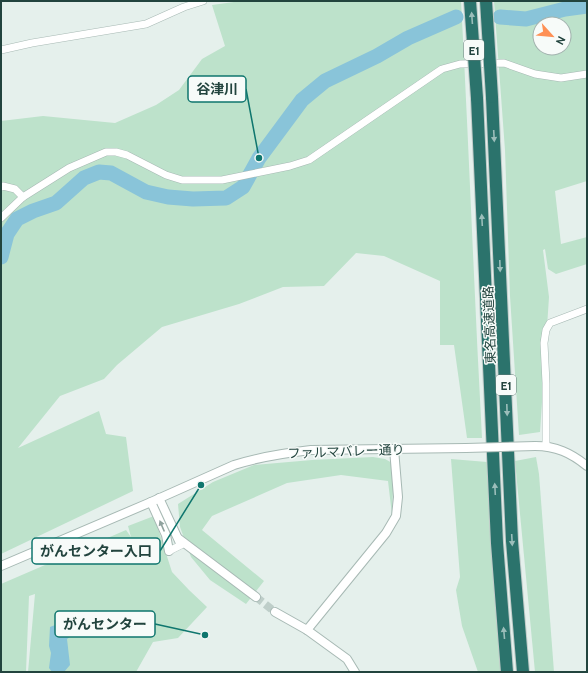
<svg xmlns="http://www.w3.org/2000/svg" width="588" height="673" viewBox="0 0 588 673" font-family="Cabin,'Noto Sans JP',sans-serif">
	<rect width="100%" height="100%" fill="#e5f0ec"/>
	<g fill="#bde2cb" fill-rule="evenodd">
		<path d="M241,1H461C469,147 474,292 482,438H467L454,345H440V281L384,256L356,253L324,286L283,287L239,304L162,327L117,365L104,379L60,396L18,448L99,411L106,434L126,437L133,491L1,554V121L43,116L115,123L156,105L179,90L202,59L225,46L212,5Z"/>
		<path d="M494,1H587V181L555,191L561,244L587,237V264L556,274L548,269L545,249L543,250L549,297L540,432L519,435L510,296L505,150ZM540,24H564V48H540Z"/>
		<path d="M373,457L385,459L394,464L392,515L388,481L341,475L287,483L212,516L202,530L264,581L246,604L210,580L191,557L180,527L178,504L213,482L254,465L312,460Z"/>
		<path d="M536,457L539,474L554,672H535L515,461Z"/>
		<path d="M451,459L487,462L493,573L503,672H478L462,626L456,590L460,577Z"/>
		<path d="M154,516L172,572L189,590L207,607L178,638L153,642L136,672H28L35,594L29,596L26,672H1V584L126,530L131,537L128,526Z"/>
	</g>
	<path fill="#89c4d9" d="M96,610L100,613L102,620L91,628L74,634L67,639L70,665L64,672H52L49,668L51,653L49,646L50,627C57,624 62,624 69,622C79,620 88,615 96,610Z"/>
	<g fill="none" stroke-linecap="round" stroke-linejoin="round">
		<g stroke="#89c4d9" stroke-width="15">
			<path d="M500,17L526,19L565,9L587,6"/>
			<path d="M1,257L7,234L17,219L33,211L56,203L84,178L99,172L111,173L146,192L168,197L193,199L226,198L243,187L259,158L302,100L325,81L377,56L408,38L456,17"/>
		</g>
		<path stroke="#becec9" stroke-width="8" stroke-dasharray="8 4" stroke-linecap="butt" d="M256,597L275,612"/>
		<defs>
			<g id="minor">
				<path d="M1,50L32,43L146,24L184,7L203,1"/>
				<path d="M1,187L3,186L15,189L23,197"/>
				<path d="M1,218L23,197L69,168L106,152H116L127,155L166,175L182,180H222L290,166L309,160L436,73L442,69L460,64L504,63L535,74L561,78L587,74"/>
				<path d="M546,446V383L544,343L546,330L550,323L587,309"/>
				<path d="M169,551L181,545"/>
			</g>
			<g id="tertiary">
				<path d="M535,446C556,446 571,453 587,466"/>
				<path d="M159,498L180,543"/>
				<path d="M151,502L166,535L169,551"/>
				<path d="M179,539L256,597"/>
				<path d="M1,566L151,502L234,465C259,457 285,453 311,450L466,448"/>
				<path d="M275,612L307,630L347,659L355,672"/>
				<path d="M307,630L386,533L396,516L398,497L394,449"/>
			</g>
			<g id="motorway">
				<path d="M492,97L512,541L523,672"/>
				<path d="M477,98L497,543L507,672"/>
			</g>
		</defs>
		<use href="#minor" stroke="#a7b9b4" stroke-width="8"/>
		<use href="#tertiary" stroke="#a7b9b4" stroke-width="10"/>
		<use href="#motorway" stroke="#c1cbc9" stroke-width="14"/>
		<use href="#minor" stroke="#fff" stroke-width="7"/>
		<use href="#tertiary" stroke="#fff" stroke-width="8"/>
		<use href="#motorway" stroke="#2b736c" stroke-width="12"/>
		<defs>
			<path id="tertiary-bridge" d="M466,448L535,446"/>
			<g id="motorway-bridge">
				<path d="M470,1L477,98"/>
				<path d="M486,1L492,97"/>
			</g>
		</defs>
		<use href="#tertiary-bridge" stroke="#a7b9b4" stroke-width="10" stroke-linecap="butt"/>
		<use href="#motorway-bridge" stroke="#c1cbc9" stroke-width="14" stroke-linecap="butt"/>
		<use href="#tertiary-bridge" stroke="#fff" stroke-width="8"/>
		<use href="#motorway-bridge" stroke="#2b736c" stroke-width="12"/>
	</g>
	<defs><path id="oneway-solid" d="M-6-.8H1V-3.2L6.5 0L1 3.2V.8H-6Z"/></defs>
	<g fill="#9bbeba">
		<use href="#oneway-solid" transform="translate(472 18) rotate(-94)"/>
		<use href="#oneway-solid" transform="translate(494 136) rotate(87)"/>
		<use href="#oneway-solid" transform="translate(482 220) rotate(-93)"/>
		<use href="#oneway-solid" transform="translate(500 266) rotate(88)"/>
		<use href="#oneway-solid" transform="translate(507 410) rotate(88)"/>
		<use href="#oneway-solid" transform="translate(495 489) rotate(-93)"/>
		<use href="#oneway-solid" transform="translate(512 540) rotate(87)"/>
		<use href="#oneway-solid" transform="translate(504 633) rotate(-95)"/>
	</g>
	<use fill="#90a29e" href="#oneway-solid" transform="translate(162 526) rotate(-113)"/>
	<g text-anchor="middle" dominant-baseline="central" stroke-width="3" stroke-linejoin="round" paint-order="stroke">
		<g fill="#f7fbf9" stroke="#627b76" stroke-width="1">
			<rect x="464" y="40" width="20" height="20" rx="3"/>
			<rect x="496" y="375" width="20" height="20" rx="3"/>
		</g>
		<g font-size="12" font-weight="bold" fill="#22443e">
			<text x="474" y="50">E1</text>
			<text x="506" y="385">E1</text>
		</g>
		<g font-size="13" fill="#22443e" stroke="#f7fbf9">
			<text transform="translate(489 325) rotate(-92)">東名高速道路</text>
			<text transform="translate(346 451) rotate(-2)">ファルマバレー通り</text>
		</g>
	</g>
	<path fill="none" stroke="#0f766e" stroke-width="1.5" d="M259 158L246 89M201 485L160 551M205 635L155 624"/>
	<g fill="#0f766e" stroke="#f7fbf9" stroke-width="1.5">
		<circle cx="259" cy="158" r="4"/>
		<circle cx="201" cy="485" r="4"/>
		<circle cx="205" cy="635" r="4"/>
	</g>
	<g fill="#f7fbf9" stroke="#0f766e" stroke-width="1.5">
		<rect x="188" y="76" width="58" height="26" rx="4"/>
		<rect x="32" y="538" width="128" height="26" rx="4"/>
		<rect x="55" y="611" width="100" height="26" rx="4"/>
	</g>
	<g font-size="14" text-anchor="middle" font-weight="bold" fill="#22443e">
		<text x="217" y="94">谷津川</text>
		<text x="96" y="556">がんセンター入口</text>
		<text x="105" y="629">がんセンター</text>
	</g>
	<rect width="588" height="673" fill="none" stroke="#22443e" stroke-width="4"/>
	<g transform="translate(552 36) rotate(117)"><circle r="19" fill="#f7fbf9" stroke="#a2b2ae"/>
	<path d="M0-3L7 15L0 10L-7 15Z" fill="#fe9055"/>
	<text y="-6" font-size="11" font-weight="bold" text-anchor="middle" fill="#22443e">N</text>
	</g>
</svg>
